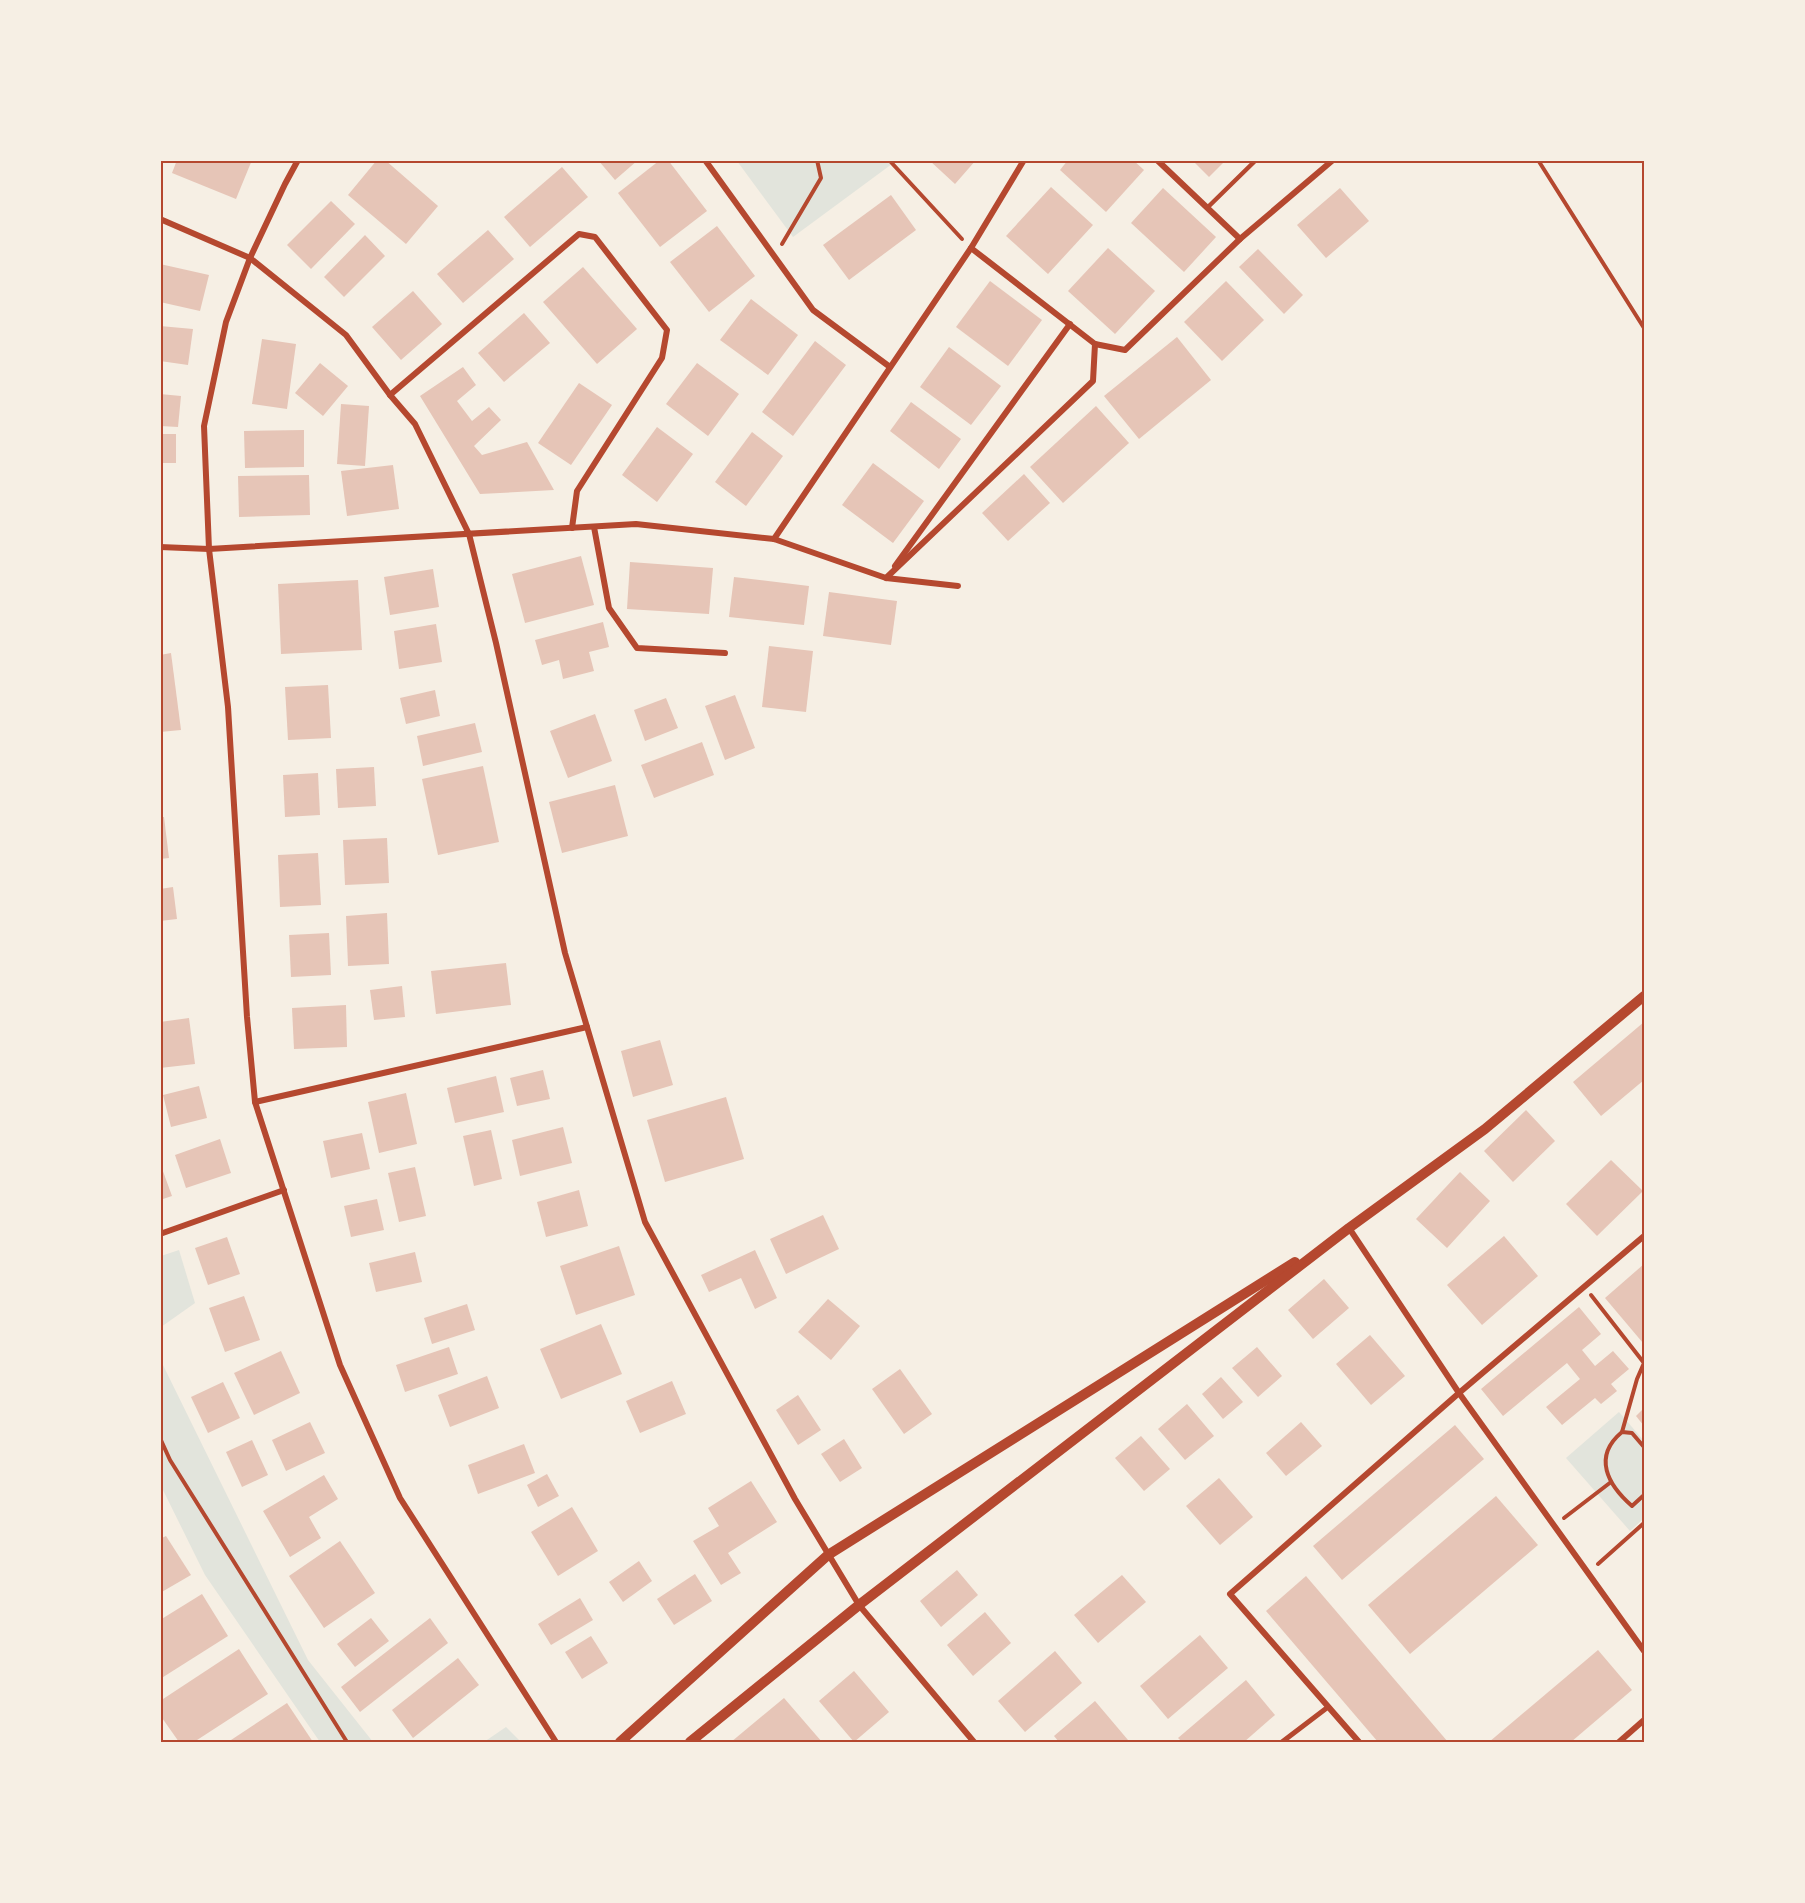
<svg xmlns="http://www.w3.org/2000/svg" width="1805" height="1903" viewBox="0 0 1805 1903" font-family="Literata,serif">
	<rect width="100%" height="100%" fill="#f6efe4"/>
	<g fill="#e2e4dc">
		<path d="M737,161H896L793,237Z"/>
		<path d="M179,1250L195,1303L161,1327V1256Z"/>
		<path d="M160,1359L308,1660L373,1742H320L205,1575L161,1486Z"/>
		<path d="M1619,1412L1644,1441V1518L1630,1531L1566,1458Z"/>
		<path d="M506,1727L521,1742H484Z"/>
	</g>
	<g fill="#e6c5b7">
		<path d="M177,160H252L236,199L172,173Z"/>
		<path d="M377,160H385L438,206L406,244L348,195Z"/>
		<path d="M598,160H638L615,180Z"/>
		<path d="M660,160H668L707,211L660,247L618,193Z"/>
		<path d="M929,160H976L955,184Z"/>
		<path d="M1068,160H1133L1144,170L1106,212L1060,170Z"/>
		<path d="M1192,160H1226L1209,177Z"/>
		<path d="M562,167L588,197L530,247L504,217Z"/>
		<path d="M1051,187L1093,225L1048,274L1006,236Z"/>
		<path d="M1163,188L1216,237L1184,272L1131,223Z"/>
		<path d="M1340,188L1369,221L1326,258L1297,225Z"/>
		<path d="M891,195L916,230L849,280L823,245Z"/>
		<path d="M331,201L355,224L311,269L287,245Z"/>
		<path d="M717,226L755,276L709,312L670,262Z"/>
		<path d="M488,230L514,259L463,303L437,274Z"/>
		<path d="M365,235L385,256L344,297L324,277Z"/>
		<path d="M1108,248L1155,291L1115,334L1068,291Z"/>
		<path d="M1258,249L1303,295L1284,314L1239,267Z"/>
		<path d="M160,264L209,275L200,311L160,302Z"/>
		<path d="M583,267L637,329L597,364L543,302Z"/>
		<path d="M990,281L1042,320L1008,366L956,327Z"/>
		<path d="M1226,281L1264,320L1222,361L1184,322Z"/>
		<path d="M413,291L442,324L401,360L372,327Z"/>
		<path d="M751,299L798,335L768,375L720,340Z"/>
		<path d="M524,313L550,343L504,382L478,353Z"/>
		<path d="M160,326L193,329L188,365L160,361Z"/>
		<path d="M1177,337L1211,380L1139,439L1104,396Z"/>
		<path d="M262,339L296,344L287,409L252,404Z"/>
		<path d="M815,341L846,365L793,436L762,412Z"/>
		<path d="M949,347L1001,386L971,425L920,387Z"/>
		<path d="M320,363L348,386L323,416L295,393Z"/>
		<path d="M697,363L739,394L708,436L666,404Z"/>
		<path d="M463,367L476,385L457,401L472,421L489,407L501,420L474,446L482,455L527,442L554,490L480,494L420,396Z"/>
		<path d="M579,383L612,405L571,465L538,443Z"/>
		<path d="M160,394L181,396L178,427L160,426Z"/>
		<path d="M911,402L961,439L939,469L890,431Z"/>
		<path d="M341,404L369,406L365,466L337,464Z"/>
		<path d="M1096,406L1129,443L1063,503L1030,467Z"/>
		<path d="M657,427L693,454L657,502L622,475Z"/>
		<path d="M304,430V467L245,468L244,431Z"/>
		<path d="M752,432L783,456L746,506L715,482Z"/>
		<rect x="160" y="434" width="16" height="29"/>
		<path d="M873,463L924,501L893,543L842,505Z"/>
		<path d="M393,465L399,509L347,516L341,471Z"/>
		<path d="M1024,474L1050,503L1008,541L982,513Z"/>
		<path d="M309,475L310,515L239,517L238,476Z"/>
		<path d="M581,556L594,605L525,623L512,574Z"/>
		<path d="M630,562L713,568L709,614L627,609Z"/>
		<path d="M433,569L439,607L390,615L384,577Z"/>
		<path d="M734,577L809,586L804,625L729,617Z"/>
		<path d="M358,580L362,650L281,654L278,584Z"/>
		<path d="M829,592L897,601L891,645L823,636Z"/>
		<path d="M603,622L609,647L589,652L594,671L563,679L559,660L542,665L535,640Z"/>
		<path d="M436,624L442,662L399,669L394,631Z"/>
		<path d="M769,646L813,651L806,712L762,707Z"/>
		<path d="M171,653L181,730L160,732V655Z"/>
		<path d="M328,685L331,738L288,740L285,687Z"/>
		<path d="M435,690L440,716L406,724L400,698Z"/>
		<path d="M735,695L755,748L725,760L705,706Z"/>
		<path d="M666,698L678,728L645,741L634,710Z"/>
		<path d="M595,714L612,761L568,778L550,731Z"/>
		<path d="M475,723L482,752L423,766L417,736Z"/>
		<path d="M702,742L714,775L654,798L641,765Z"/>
		<path d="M483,766L499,842L438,855L422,779Z"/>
		<path d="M374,767L376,806L338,808L336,769Z"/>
		<path d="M318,773L320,815L285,817L283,775Z"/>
		<path d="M615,785L628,836L562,853L549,802Z"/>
		<path d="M160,817H164L169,858L160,859Z"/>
		<path d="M387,838L389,883L345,885L343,840Z"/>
		<path d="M318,853L321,905L280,907L278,855Z"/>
		<path d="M173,887L177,919L160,921V889Z"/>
		<path d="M387,913L389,964L348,966L346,916Z"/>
		<path d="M329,933L331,975L291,977L289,935Z"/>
		<path d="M506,963L511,1005L436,1014L431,971Z"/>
		<path d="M402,986L405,1017L374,1020L370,990Z"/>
		<path d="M346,1005L347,1047L294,1049L292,1008Z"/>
		<path d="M189,1018L195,1064L160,1068V1022Z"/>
		<path d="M1644,1022V1080L1601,1116L1573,1082Z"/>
		<path d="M660,1040L673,1085L633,1097L621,1051Z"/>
		<path d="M543,1070L550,1099L517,1106L510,1078Z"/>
		<path d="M496,1076L504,1112L455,1123L447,1088Z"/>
		<path d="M199,1086L207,1118L171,1127L163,1095Z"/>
		<path d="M406,1093L417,1144L379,1153L368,1102Z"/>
		<path d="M726,1097L744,1159L665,1182L647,1120Z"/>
		<path d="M1526,1110L1555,1141L1513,1182L1484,1151Z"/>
		<path d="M563,1127L572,1163L520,1176L512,1140Z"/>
		<path d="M491,1130L502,1179L474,1186L463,1136Z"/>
		<path d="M362,1133L370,1169L331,1178L323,1141Z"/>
		<path d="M220,1139L231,1173L186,1188L175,1155Z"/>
		<path d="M1611,1160L1643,1191L1597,1236L1566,1204Z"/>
		<path d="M160,1163L172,1196L160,1200Z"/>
		<path d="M415,1167L426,1216L399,1222L388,1173Z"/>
		<path d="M1460,1172L1490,1201L1447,1248L1416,1219Z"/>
		<path d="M579,1190L588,1226L546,1237L537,1202Z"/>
		<path d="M377,1199L384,1230L351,1237L344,1206Z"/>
		<path d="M823,1215L839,1249L786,1274L770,1239Z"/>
		<path d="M1504,1236L1538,1276L1482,1325L1447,1285Z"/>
		<path d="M227,1237L240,1274L208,1285L195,1248Z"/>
		<path d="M619,1246L635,1295L576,1315L560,1266Z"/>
		<path d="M755,1250L777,1298L755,1309L741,1278L709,1292L701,1275Z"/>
		<path d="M415,1252L422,1282L376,1292L369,1263Z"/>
		<path d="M1644,1264V1342L1643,1343L1605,1298Z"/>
		<path d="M1324,1279L1349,1308L1313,1339L1288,1310Z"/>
		<path d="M244,1296L260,1340L225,1352L209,1308Z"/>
		<path d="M828,1299L860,1326L831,1360L798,1332Z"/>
		<path d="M467,1304L475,1330L432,1344L424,1318Z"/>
		<path d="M1579,1307L1601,1334L1582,1350L1595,1366L1613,1351L1629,1369L1611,1384L1617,1391L1601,1404L1595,1398L1562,1425L1546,1407L1580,1379L1567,1363L1503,1416L1481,1389Z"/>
		<path d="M601,1324L622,1374L561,1399L540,1349Z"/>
		<path d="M1370,1335L1405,1376L1371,1405L1336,1364Z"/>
		<path d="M449,1347L458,1374L405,1392L396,1365Z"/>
		<path d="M1257,1347L1282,1376L1258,1397L1232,1368Z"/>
		<path d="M281,1351L300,1393L254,1415L234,1373Z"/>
		<path d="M900,1369L932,1414L904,1434L872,1389Z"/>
		<path d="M487,1376L499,1408L450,1427L438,1395Z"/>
		<path d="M1221,1377L1243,1402L1223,1419L1202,1394Z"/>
		<path d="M672,1381L686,1414L640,1433L626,1401Z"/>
		<path d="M223,1382L240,1418L208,1433L191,1397Z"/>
		<path d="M798,1395L821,1430L798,1445L776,1410Z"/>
		<path d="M1187,1404L1214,1436L1185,1460L1158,1429Z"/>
		<path d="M1644,1408V1426L1636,1416Z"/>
		<path d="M310,1422L325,1453L286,1471L272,1440Z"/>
		<path d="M1301,1422L1322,1446L1286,1476L1266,1453Z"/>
		<path d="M1455,1425L1484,1459L1342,1580L1313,1546Z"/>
		<path d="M1141,1436L1170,1469L1144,1491L1115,1458Z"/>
		<path d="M844,1439L862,1468L840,1482L821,1454Z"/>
		<path d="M252,1440L268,1475L242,1487L226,1452Z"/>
		<path d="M524,1444L535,1473L478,1494L468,1465Z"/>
		<path d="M547,1474L559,1496L538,1507L527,1485Z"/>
		<path d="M324,1475L338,1499L309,1517L321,1538L290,1557L263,1511Z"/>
		<path d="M1219,1478L1253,1517L1220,1545L1186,1506Z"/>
		<path d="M751,1481L777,1522L728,1553L741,1573L721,1585L693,1541L719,1526L708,1508Z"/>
		<path d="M1496,1496L1538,1545L1410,1654L1368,1605Z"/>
		<path d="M572,1507L598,1551L558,1576L531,1532Z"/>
		<path d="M166,1536L191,1575L160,1593V1539Z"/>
		<path d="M340,1541L375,1593L324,1628L289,1576Z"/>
		<path d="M639,1561L652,1581L623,1602L609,1582Z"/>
		<path d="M957,1570L978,1595L941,1627L920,1601Z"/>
		<path d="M695,1574L712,1601L674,1625L657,1599Z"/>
		<path d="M1122,1575L1146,1602L1098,1643L1074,1615Z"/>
		<path d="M1306,1576L1448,1742H1378L1266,1611Z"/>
		<path d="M202,1594L228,1636L160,1679V1620Z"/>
		<path d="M580,1598L593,1620L551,1645L538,1624Z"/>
		<path d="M985,1612L1011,1643L973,1676L947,1645Z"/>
		<path d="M371,1618L389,1641L355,1667L337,1644Z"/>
		<path d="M430,1618L448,1643L360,1712L341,1687Z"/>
		<path d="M1200,1635L1228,1668L1168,1719L1140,1686Z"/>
		<path d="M591,1636L608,1663L582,1679L565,1652Z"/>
		<path d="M239,1649L268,1694L194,1742H179L160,1715V1701Z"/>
		<path d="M1598,1650L1632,1690L1571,1742H1489Z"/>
		<path d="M1055,1651L1082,1683L1025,1732L998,1701Z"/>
		<path d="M458,1658L479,1685L413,1738L392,1710Z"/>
		<path d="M854,1671L889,1712L854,1742L819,1701Z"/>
		<path d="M1246,1680L1275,1715L1244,1742H1182L1178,1738Z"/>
		<path d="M784,1698L822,1742H731Z"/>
		<path d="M1095,1701L1128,1740L1125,1742H1059L1054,1736Z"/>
		<path d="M287,1703L313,1742H228Z"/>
	</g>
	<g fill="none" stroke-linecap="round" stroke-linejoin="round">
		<g stroke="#b5482f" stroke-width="4">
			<path d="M889,160L962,239"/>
			<path d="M1538,160L1644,328"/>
			<path d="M782,244L821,178L817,160"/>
			<path d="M1591,1295L1644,1363L1637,1379L1622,1432"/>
			<path d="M160,1438L170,1460L347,1742"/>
			<path d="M1644,1447L1632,1433L1622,1432C1592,1457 1608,1485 1632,1506L1644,1495"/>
			<path d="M1564,1518L1611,1482"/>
			<path d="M1598,1564L1644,1523"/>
		</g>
		<path stroke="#b5482f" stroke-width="4.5" d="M1207,208L1256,160"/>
		<path stroke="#b5482f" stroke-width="5" d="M1282,1742L1328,1707"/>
		<g stroke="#b5482f" stroke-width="6">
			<path d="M298,160L285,184L250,258L226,322L204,426L209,549L228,707L247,1017L255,1102L340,1365L400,1498L556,1742"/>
			<path d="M705,160L813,310L890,367"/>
			<path d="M1157,160L1240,239L1333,160"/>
			<path d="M160,219L250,258L346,335L390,395L415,424L469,534L496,643L565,953L645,1222L795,1499L859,1605L974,1742"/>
			<path d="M971,248L1095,344L1125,350L1240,239"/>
			<path d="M390,395L579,234L595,237L667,330L662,358L577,491L572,528"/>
			<path d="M594,527L609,608L637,648L725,653"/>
			<path d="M774,539L971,248L1024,160"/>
			<path d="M160,547L209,549L636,524L774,539L886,578L958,586"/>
			<path d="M895,566L1070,324"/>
			<path d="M886,578L1093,381L1095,344"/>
			<path d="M255,1102L587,1027"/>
			<path d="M1349,1228L1459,1393L1644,1651"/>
			<path d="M160,1234L284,1190"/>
			<path d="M1359,1742L1230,1594L1459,1393L1644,1236"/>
			<path d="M1619,1742L1644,1720"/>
		</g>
		<g stroke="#b5482f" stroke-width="10">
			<path d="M620,1742L828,1555L1295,1262"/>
			<path d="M690,1742L859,1605L1349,1228L1485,1129L1644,996"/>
		</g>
	</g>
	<rect width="1805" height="1903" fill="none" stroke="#f6efe4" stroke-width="324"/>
	<rect x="162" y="162" width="1481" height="1579" fill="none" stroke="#b5482f" stroke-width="2"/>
</svg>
